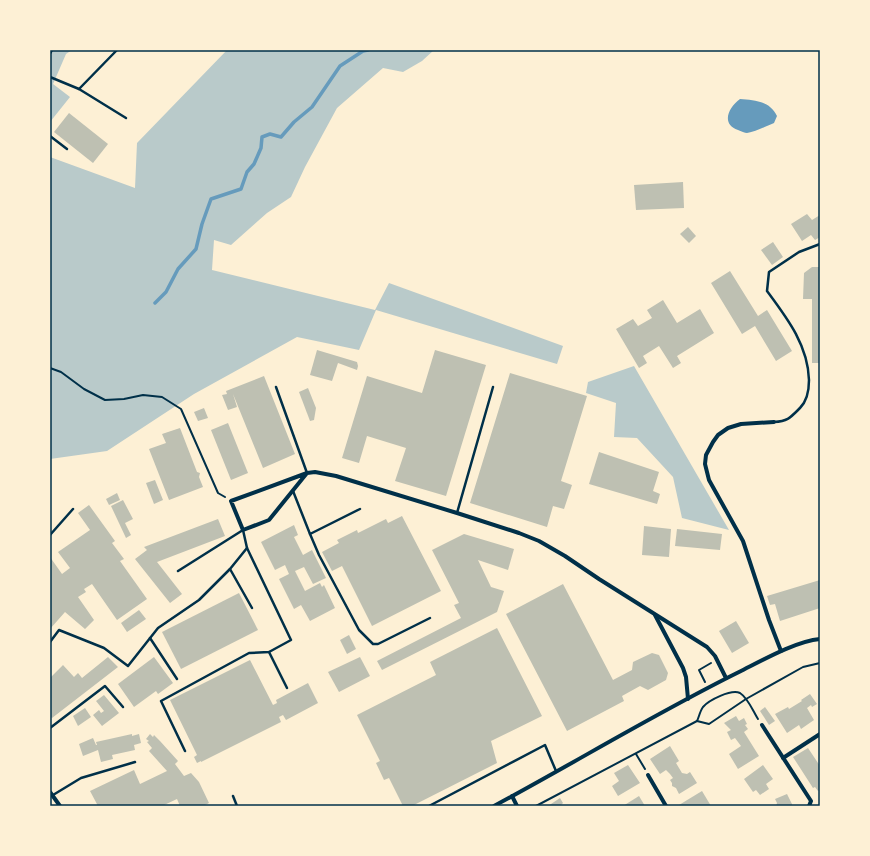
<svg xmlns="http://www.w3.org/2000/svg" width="870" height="856" viewBox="0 0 870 856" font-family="'Varela Round',sans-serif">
	<rect width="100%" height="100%" fill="#fdf0d5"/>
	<g fill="#b9caca">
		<path d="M50,50H72L66,54L53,84L70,97L50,122Z"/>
		<path d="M227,50H434L422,61L403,72L383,68L337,108L305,167L291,197L267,213L231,245L214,240L212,270L375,310L389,283L563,346L557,364L376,310L359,350L297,337L194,394L107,451L50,459V157L135,188L137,143Z"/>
		<path d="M634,366L729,530L682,518L673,477L637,438L614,437L616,403L586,393L588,382Z"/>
	</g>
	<path fill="#669bbc" d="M740,99C754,100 770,101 777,116L774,123C766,126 756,132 747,133C745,133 741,131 738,130C721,124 728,108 740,99Z"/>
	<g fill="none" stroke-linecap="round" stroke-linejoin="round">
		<path stroke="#669bbc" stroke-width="3.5" d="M155,303L166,292L178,269L196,249L202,224L211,199L241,189L247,172L254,164L261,148L262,137L270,134L281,137L294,122L312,107L340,66L363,51L368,50"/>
	</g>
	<g fill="#bec0b2">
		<path d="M69,113L108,144L93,163L54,132Z"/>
		<path d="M683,182L684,208L636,210L634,185Z"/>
		<path d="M807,214L812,220L820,215V237L815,240L811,235L802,241L791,224Z"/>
		<path d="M688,227L696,236L689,243L680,234Z"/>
		<path d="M773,242L783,257L772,265L761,250Z"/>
		<path d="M812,267H820V363H812V299H803L804,273Z"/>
		<path d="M730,271L758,316L767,310L792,351L776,361L755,326L742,334L711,283Z"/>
		<path d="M663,300L677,323L700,309L714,333L677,356L681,363L673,368L659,346L643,356L647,363L639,368L616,329L633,319L638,326L652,318L647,310Z"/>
		<path d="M317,350L357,362L358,366L357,370L338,363L332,381L310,375Z"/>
		<path d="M435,350L486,365L446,496L395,481L406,448L367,436L359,463L342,458L367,376L422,393Z"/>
		<path d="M510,373L587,396L561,481L572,485L564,509L553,506L547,527L470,503Z"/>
		<path d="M264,376L295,454L263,468L233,394L237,407L228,410L222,395L227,394L226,391Z"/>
		<path d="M308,388L316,408L314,420L310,421L299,392Z"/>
		<path d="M204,408L208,418L198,421L194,412Z"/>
		<path d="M228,423L248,473L231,480L211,430Z"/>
		<path d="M180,428L197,472L200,473L199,477L203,487L169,500L149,449L166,443L162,434Z"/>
		<path d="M599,452L659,472L653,491L660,494L657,504L589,484Z"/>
		<path d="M155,480L163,500L154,504L146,483Z"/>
		<path d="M117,493L120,500L109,505L106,499Z"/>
		<path d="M123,500L133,519L125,523L131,535L126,538L111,506Z"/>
		<path d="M89,505L115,541L112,543L124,559L120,561L147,599L117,620L92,584L84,589L86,592L78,597L94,620L85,629L65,612L50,629V557L62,574L70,568L58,552L90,530L78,513Z"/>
		<path d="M402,516L441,591L372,626L342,566L332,571L322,552L339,543L337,540L357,530L358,533L386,519L388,523Z"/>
		<path d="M218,519L225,536L157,562L182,594L170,603L135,559L147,550L144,547Z"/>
		<path d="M294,525L298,535L294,537L303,555L312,550L326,578L313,584L304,567L295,571L305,591L320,583L322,587L324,585L335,608L310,621L301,605L294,609L279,579L289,574L285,565L275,570L261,542Z"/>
		<path d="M644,526L671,529L669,557L642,555Z"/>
		<path d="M677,529L722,534L720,550L675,546Z"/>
		<path d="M464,534L514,549L508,570L478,560L491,587L504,591L497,612L382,670L377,661L461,618L454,605L459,603L432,550Z"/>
		<path d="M820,580V608L780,621L775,604L770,605L767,596Z"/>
		<path d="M563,584L613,680L632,670L633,662L652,653L659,655L668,673L666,680L648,690L640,686L622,696L624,701L567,731L506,614Z"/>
		<path d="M239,593L258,630L181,669L162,632Z"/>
		<path d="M139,610L146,619L127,632L121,623Z"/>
		<path d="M736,621L749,643L732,653L719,631Z"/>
		<path d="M497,628L542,716L491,741L497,763L412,806H403L389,778L384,780L376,763L380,761L357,715L436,675L430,662Z"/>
		<path d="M349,635L356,649L347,654L340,640Z"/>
		<path d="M108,657L118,667L52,718L50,716V678L63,665L74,677L78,673L82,678Z"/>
		<path d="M154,657L173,683L158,694L156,691L134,707L118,684Z"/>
		<path d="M360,657L370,676L339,692L328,672Z"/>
		<path d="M250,660L273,705L277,703L276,700L308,683L318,703L286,720L283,715L279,717L281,722L201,762V761L197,763L194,757L197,755L170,700Z"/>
		<path d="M810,694L817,704L812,707L811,705L807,708L814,720L801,729L799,725L787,733L775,714L788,707L789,709L802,701L801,700Z"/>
		<path d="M104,695L119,713L102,726L93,715L99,710L101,713L104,711L96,701Z"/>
		<path d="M765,707L775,721L769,725L760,711Z"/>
		<path d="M85,708L91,717L78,726L73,716Z"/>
		<path d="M736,716L739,721L744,718L747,724L745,725L748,729L744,732L759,756L738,769L729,754L741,746L735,738L731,740L727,732L731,730L724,723Z"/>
		<path d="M132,734V736L139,734L141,743L134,745L135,750L112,755L113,759L101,762L98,750L83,756L79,744L93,738L96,745H97L96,742Z"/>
		<path d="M150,734L153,737L154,735L160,741L178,761L175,764L184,776L191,773L199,782L209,803L203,806H180L177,799L162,806H98L90,791L134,770L140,784L167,771L149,751L152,748L147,742L149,741L146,739Z"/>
		<path d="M670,746L679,761L676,763L682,773L687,774L690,772L697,783L679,794L676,788L672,786V783L670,780L673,778L670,774L666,770L660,774L650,759Z"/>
		<path d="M808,748L820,766V790L818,791L815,787L813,788L793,757Z"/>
		<path d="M628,765L640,783L618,796L612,786L619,781L614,773Z"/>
		<path d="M763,765L773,779L766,784L769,789L760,795L756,790L753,792L744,779Z"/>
		<path d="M702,791L711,806H680L679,805Z"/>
		<path d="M787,794L792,804V806H776L777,803L775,799Z"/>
		<path d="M639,796L645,806H623Z"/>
		<path d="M560,798L563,803L560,806H548Z"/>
	</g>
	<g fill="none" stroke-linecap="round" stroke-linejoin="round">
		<g stroke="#003049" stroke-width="2">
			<path d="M50,368L61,372L84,389L105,400L124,399L143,395L162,397L181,409L218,493L225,497"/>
			<path d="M705,682L699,670L711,663"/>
			<path d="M697,721C699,717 700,711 703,707C709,700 731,689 740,693C748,698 753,711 758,719"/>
			<path d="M636,754L645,769"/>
			<path d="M536,806L697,721L709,724L746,699L803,667L820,663"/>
		</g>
		<g stroke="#003049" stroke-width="2.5">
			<path d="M50,77L79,89L126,118"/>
			<path d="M79,89L117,50"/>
			<path d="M50,136L67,149"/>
			<path d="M276,387L307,473"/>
			<path d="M774,422C788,421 790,418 800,408C807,401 809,390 809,380C808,345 787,318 767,291L769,272L799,252L820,244"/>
			<path d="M293,491L310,534L360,509"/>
			<path d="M457,513L493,387"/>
			<path d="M310,534L319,555L359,630L373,644H378L430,618"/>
			<path d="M50,535L73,509"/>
			<path d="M230,569L252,608"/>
			<path d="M178,571L243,530L247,548L291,640L269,652L249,653L161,701L185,751"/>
			<path d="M150,638L177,679"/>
			<path d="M50,642L59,630L104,648L128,666L158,628L199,600L230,569L247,548"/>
			<path d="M269,652L287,688"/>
			<path d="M50,728L105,686L123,707"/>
			<path d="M53,795L81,778L135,762"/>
			<path d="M233,796L237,806"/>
			<path d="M429,806L545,745L556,771"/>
		</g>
		<g stroke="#003049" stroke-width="4">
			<path d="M50,52L51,50"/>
			<path d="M774,422L741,424L728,428L718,435L713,442L706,455L705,464L709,480L743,541L769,620L781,651"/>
			<path d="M307,473L269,520L243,530L231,501L307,473L315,472L336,476L457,513L519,533L539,541L565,556L599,579L707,647L715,656L726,678"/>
			<path d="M655,615L683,668L686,677L688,699"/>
			<path d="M762,725L811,801L809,806"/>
			<path d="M783,758L820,734"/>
			<path d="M648,775L666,806"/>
			<path d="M50,792L60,806"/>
			<path d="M512,796L517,806"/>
			<path d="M494,806C576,762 656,713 739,672C761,661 796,641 820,639"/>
		</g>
	</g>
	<rect width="870" height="856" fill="none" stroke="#fdf0d5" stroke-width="102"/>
	<rect x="51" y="51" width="768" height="754" fill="none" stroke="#003049" stroke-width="1.5"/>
</svg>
